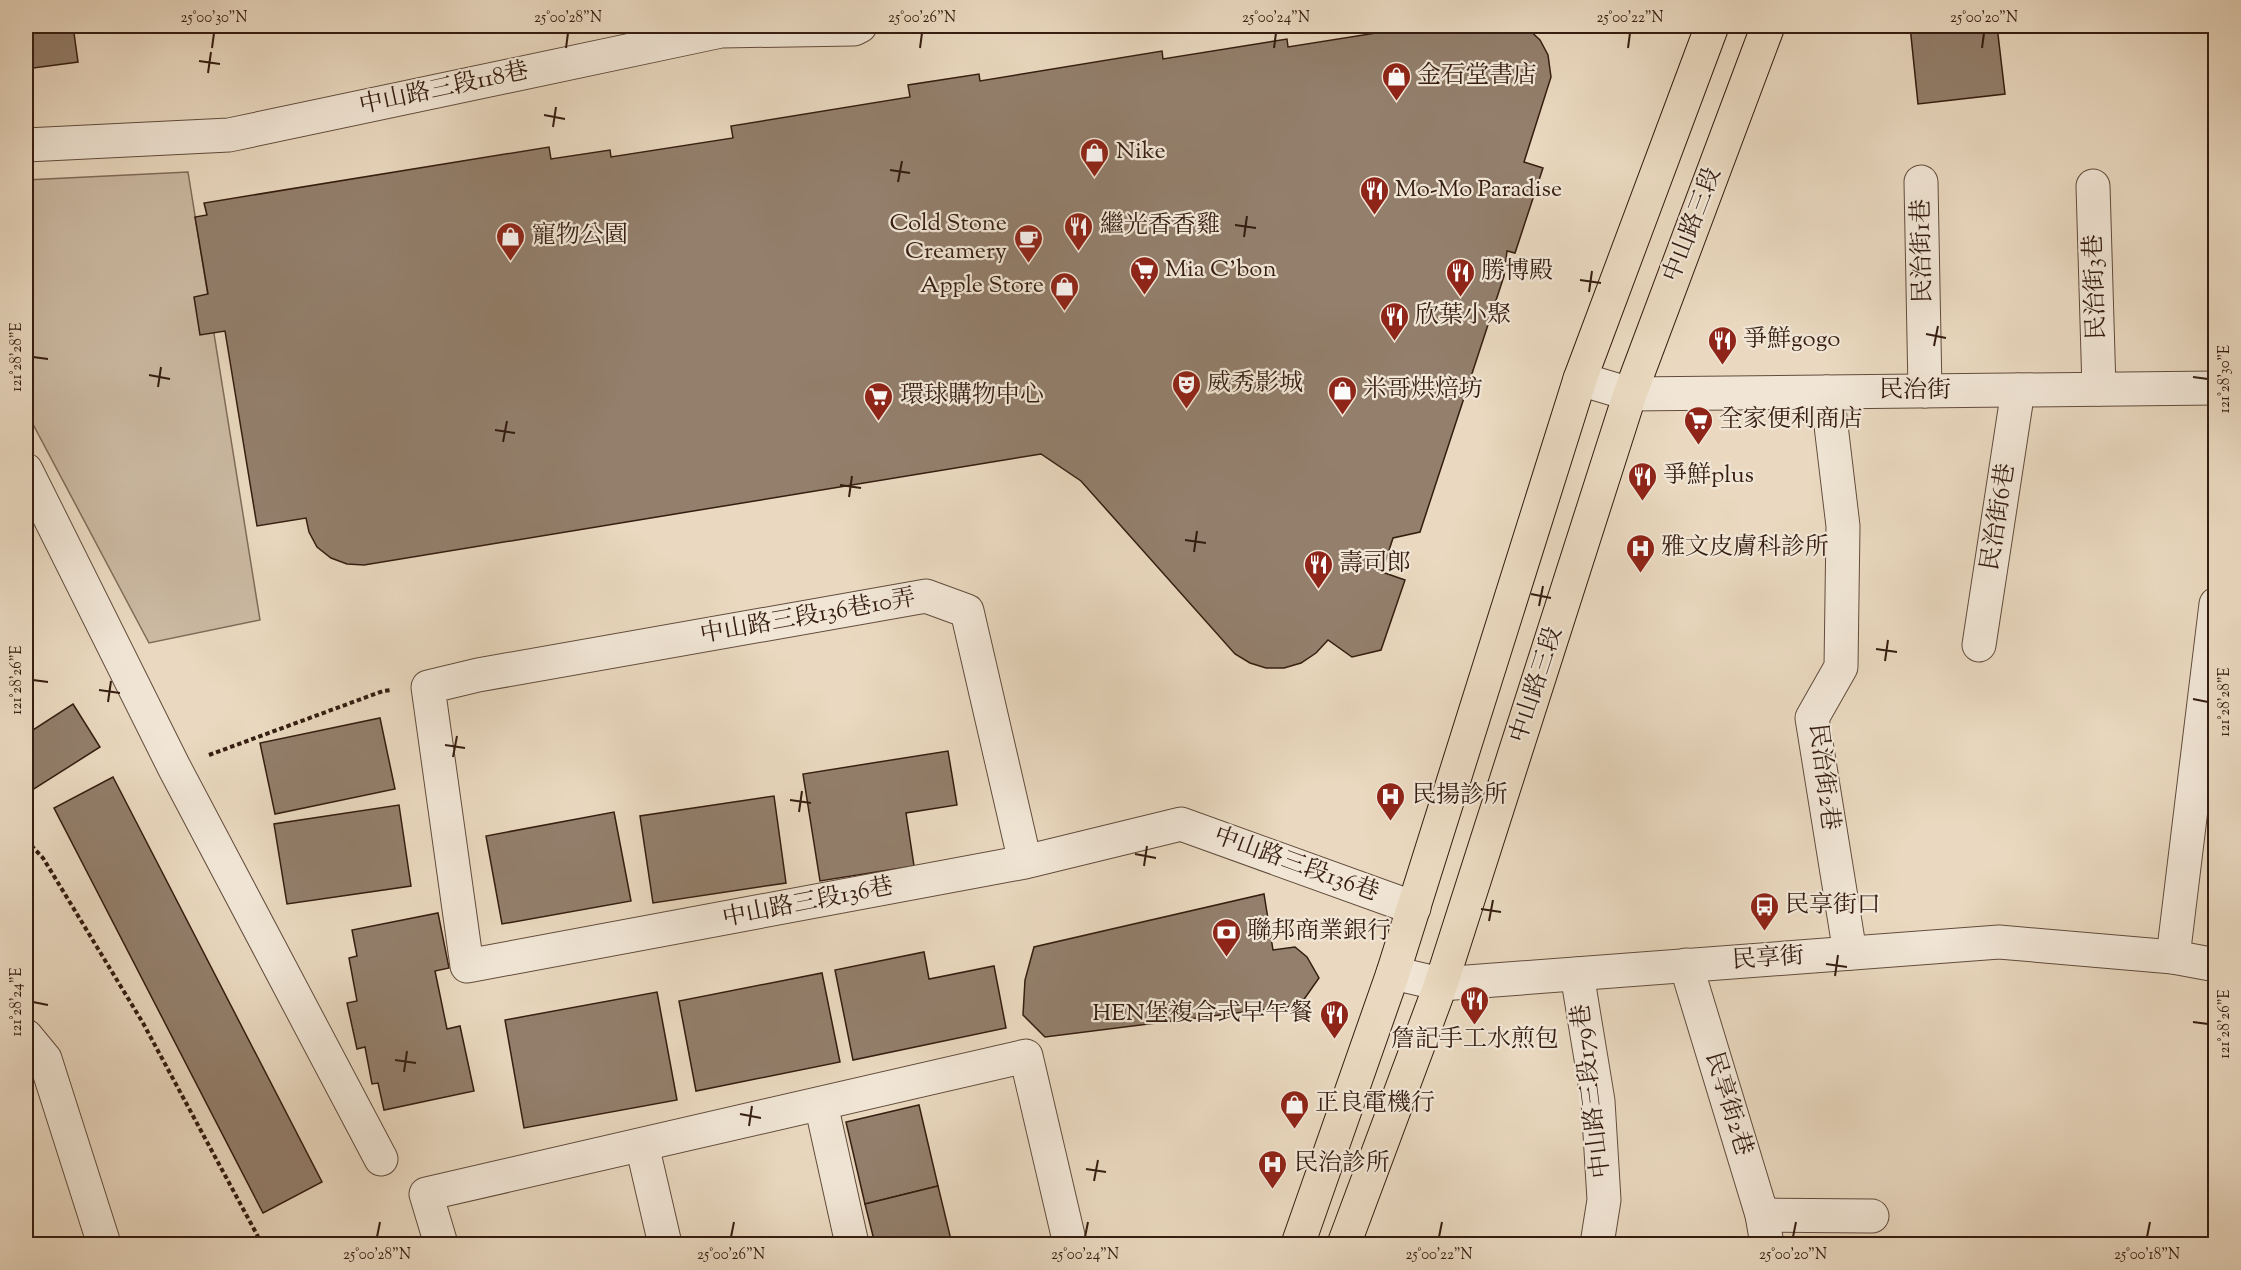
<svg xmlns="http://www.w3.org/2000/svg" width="2241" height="1270" viewBox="0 0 2241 1270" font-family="'Sorts Mill Goudy','Noto Serif TC',serif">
	<rect width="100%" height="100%" fill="#ead9c0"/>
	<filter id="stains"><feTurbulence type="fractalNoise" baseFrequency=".00333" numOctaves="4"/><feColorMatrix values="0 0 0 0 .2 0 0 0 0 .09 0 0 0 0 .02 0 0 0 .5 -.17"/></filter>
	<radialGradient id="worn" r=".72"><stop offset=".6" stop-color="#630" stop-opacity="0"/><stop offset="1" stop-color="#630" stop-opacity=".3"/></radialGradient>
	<path fill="#cbb9a2" stroke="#806b59" stroke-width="1.5" d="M188,172L260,620L149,643L26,411V180Z"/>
	<g fill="#937f6c" stroke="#351d10" stroke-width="1.5">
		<path d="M26,26H73L78,62L26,69Z"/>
		<path d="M1420,26H1525L1540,40L1548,55L1551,77L1524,162L1543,168L1515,253L1507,251L1504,276L1420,532L1393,538L1382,572L1405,580L1381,650L1352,657L1328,640L1316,653L1301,663L1284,668H1266L1250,663L1235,654L1081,481L1041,454L364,565L347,564L331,558L317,547L309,532L306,518L257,526L225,331L200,335L194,297L208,294L195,217L207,215L204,203L549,147L551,159L610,150L611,157L733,138L731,126L910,97L908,85L979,74L980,81L1162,51L1163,59L1287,39L1288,47Z"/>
		<path d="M1910,26H1997L2005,94L1918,104Z"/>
		<path d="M73,704L100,747L26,794V725L30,732Z"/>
		<path d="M380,718L395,789L275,814L260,743Z"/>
		<path d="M948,751L957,805L906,813L914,866L820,881L803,774Z"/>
		<path d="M113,777L322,1182L263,1213L54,808Z"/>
		<path d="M774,796L786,883L653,903L640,816Z"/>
		<path d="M399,805L411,886L287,904L274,824Z"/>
		<path d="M614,812L631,901L502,924L486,836Z"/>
		<path d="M1264,894L1273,950L1295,947L1307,957L1319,978L1300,1005L1045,1037L1023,1015L1025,980L1034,947Z"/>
		<path d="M438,913L449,968L435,971L447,1029L460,1026L474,1091L384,1110L378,1083L372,1084L365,1047L357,1049L347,1003L357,1001L349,958L357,956L352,930Z"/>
		<path d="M924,952L929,979L994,966L1006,1028L853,1060L835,970Z"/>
		<path d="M822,973L840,1062L696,1091L679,1001Z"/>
		<path d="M657,992L677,1100L524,1128L505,1020Z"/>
		<path d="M919,1105L938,1186L865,1204L846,1122Z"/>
		<path d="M938,1186L952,1244H875L865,1204Z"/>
	</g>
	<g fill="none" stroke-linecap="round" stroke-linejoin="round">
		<defs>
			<g id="minor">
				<path d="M26,145L229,135L721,31L854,29L860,26"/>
				<path d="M1921,182L1925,391"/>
				<path d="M2093,186L2099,389"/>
				<path d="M1580,379L1630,394L2216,388"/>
				<path d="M1827,392L1843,526L1841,667L1812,718L1850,953"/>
				<path d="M26,470L174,767L381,1159"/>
				<path d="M1979,645L2018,390"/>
				<path d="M1025,862L967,611L926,596L478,675L428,687L467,966L1025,862L1181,824L1414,908"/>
				<path d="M2173,957L2216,604"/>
				<path d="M1686,965L1762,1215L1767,1244"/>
				<path d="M1393,973L1441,984L1999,942L2173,957L2216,965"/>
				<path d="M1577,974L1598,1101L1604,1200L1597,1244"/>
				<path d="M26,1036L45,1059L104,1244"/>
				<path d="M821,1104L852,1244"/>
				<path d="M642,1145L665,1244"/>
				<path d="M1762,1215L1872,1216"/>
				<path d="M441,1244L426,1194L1026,1056L1070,1244"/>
			</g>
			<g id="major">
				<path d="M1298,1244L1393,973L1580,379L1712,26"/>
				<path d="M1344,1244L1441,984L1630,394L1768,26"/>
			</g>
		</defs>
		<use href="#minor" stroke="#624c3c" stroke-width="35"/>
		<use href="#major" stroke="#351d10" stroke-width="35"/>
		<g stroke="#351d10" stroke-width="4" stroke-dasharray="4.5 3" stroke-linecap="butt">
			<path d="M209,755L383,691L391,690"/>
			<path d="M26,840L43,858L143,1023L262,1244"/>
		</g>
		<use href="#minor" stroke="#f1e6d6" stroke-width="33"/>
		<use href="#major" stroke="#ead9c0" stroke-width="33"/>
	</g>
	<path fill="none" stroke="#351d10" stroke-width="2" d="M212,48L214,33M566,48L568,33M920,48L922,33M1274,48L1276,33M1628,48L1630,33M1982,48L1984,33M199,61L220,64M208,73L211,52M544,115L565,119M553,127L556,107M890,170L910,173M898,182L902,161M1235,225L1256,228M1244,237L1247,216M1580,280L1601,283M1589,292L1592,271M1926,334L1946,338M1934,346L1938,326M33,357L48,359M149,375L170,379M2193,377L2208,379M158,387L161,367M495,430L515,433M503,442L507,421M840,485L861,488M849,497L852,476M1185,540L1206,543M1194,552L1197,531M1531,594L1551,598M1539,606L1543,586M1876,649L1897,652M1885,661L1888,640M33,680L48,682M99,690L120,693M2193,699L2208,702M108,702L111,681M445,745L465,748M453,757L457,736M790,800L811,803M799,812L802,791M1135,854L1156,858M1144,866L1147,846M1481,909L1501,912M1489,921L1493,900M1826,964L1847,967M1835,976L1838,955M33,1002L48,1005M2193,1022L2208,1024M395,1060L416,1063M404,1072L407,1051M740,1114L761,1118M749,1126L752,1106M1086,1169L1106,1172M1094,1181L1098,1160M377,1237L380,1222M731,1237L734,1222M1085,1237L1088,1222M1439,1237L1442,1222M1793,1237L1796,1222M2147,1237L2150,1222"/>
	<defs>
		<symbol id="shop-pin" viewBox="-11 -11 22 30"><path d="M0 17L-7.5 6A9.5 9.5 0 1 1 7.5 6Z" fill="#8f2418" stroke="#f1e6d6"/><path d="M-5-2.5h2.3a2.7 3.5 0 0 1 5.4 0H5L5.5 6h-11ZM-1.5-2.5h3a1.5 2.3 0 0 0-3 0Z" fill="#fff"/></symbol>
		<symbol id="restaurant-pin" viewBox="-11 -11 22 30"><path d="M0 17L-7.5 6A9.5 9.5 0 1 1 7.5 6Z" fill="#8f2418" stroke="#f1e6d6"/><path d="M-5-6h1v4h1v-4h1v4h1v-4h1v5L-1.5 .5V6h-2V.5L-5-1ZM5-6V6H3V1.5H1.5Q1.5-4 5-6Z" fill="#fff"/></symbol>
		<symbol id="cafe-pin" viewBox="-11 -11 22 30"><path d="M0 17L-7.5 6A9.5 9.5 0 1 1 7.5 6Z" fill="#8f2418" stroke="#f1e6d6"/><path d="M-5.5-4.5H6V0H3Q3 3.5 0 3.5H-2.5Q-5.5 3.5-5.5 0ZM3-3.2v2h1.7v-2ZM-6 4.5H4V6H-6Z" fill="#fff"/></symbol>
		<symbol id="supermarket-pin" viewBox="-11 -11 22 30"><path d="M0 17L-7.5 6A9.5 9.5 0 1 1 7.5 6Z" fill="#8f2418" stroke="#f1e6d6"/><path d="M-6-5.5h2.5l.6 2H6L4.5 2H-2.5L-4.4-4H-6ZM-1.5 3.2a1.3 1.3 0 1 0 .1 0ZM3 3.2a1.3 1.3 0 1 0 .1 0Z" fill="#fff"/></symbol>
		<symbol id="theatre-pin" viewBox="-11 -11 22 30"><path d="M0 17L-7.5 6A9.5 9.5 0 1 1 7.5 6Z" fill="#8f2418" stroke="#f1e6d6"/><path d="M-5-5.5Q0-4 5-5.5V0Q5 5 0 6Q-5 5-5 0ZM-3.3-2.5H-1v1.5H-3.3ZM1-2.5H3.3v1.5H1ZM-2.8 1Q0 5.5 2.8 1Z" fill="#fff"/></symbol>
		<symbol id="hospital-pin" viewBox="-11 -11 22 30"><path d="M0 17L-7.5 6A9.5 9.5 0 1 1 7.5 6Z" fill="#8f2418" stroke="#f1e6d6"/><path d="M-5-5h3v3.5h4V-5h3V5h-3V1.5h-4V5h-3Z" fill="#fff"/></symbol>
		<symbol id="bus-pin" viewBox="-11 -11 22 30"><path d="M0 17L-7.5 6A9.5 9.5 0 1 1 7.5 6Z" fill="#8f2418" stroke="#f1e6d6"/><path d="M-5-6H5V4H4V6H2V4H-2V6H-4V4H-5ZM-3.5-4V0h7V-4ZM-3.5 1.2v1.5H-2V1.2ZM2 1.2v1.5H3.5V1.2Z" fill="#fff"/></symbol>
		<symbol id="bank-pin" viewBox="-11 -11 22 30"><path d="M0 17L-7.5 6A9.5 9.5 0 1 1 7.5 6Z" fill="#8f2418" stroke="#f1e6d6"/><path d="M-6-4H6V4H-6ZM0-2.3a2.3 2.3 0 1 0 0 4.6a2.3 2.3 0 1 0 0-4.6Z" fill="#fff"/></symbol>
	</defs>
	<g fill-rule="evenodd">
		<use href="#shop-pin" x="1380" y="60" width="33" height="45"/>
		<use href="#shop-pin" x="1078" y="136" width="33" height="45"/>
		<use href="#restaurant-pin" x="1358" y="174" width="33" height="45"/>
		<use href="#restaurant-pin" x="1062" y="210" width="33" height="45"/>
		<use href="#shop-pin" x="494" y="220" width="33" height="45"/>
		<use href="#cafe-pin" x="1012" y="222" width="33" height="45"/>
		<use href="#supermarket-pin" x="1128" y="254" width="33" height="45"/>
		<use href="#restaurant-pin" x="1444" y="256" width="33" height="45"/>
		<use href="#shop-pin" x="1048" y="270" width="33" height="45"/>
		<use href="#restaurant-pin" x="1378" y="300" width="33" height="45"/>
		<use href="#restaurant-pin" x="1706" y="324" width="33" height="45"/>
		<use href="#theatre-pin" x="1170" y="368" width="33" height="45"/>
		<use href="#shop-pin" x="1326" y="374" width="33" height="45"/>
		<use href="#supermarket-pin" x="862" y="380" width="33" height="45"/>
		<use href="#supermarket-pin" x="1682" y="404" width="33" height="45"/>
		<use href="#restaurant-pin" x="1626" y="460" width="33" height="45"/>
		<use href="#hospital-pin" x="1624" y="532" width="33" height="45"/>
		<use href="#restaurant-pin" x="1302" y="548" width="33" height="45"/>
		<use href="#hospital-pin" x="1374" y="780" width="33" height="45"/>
		<use href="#bus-pin" x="1748" y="890" width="33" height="45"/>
		<use href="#bank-pin" x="1210" y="916" width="33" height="45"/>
		<use href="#restaurant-pin" x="1458" y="984" width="33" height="45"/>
		<use href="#restaurant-pin" x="1318" y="998" width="33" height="45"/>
		<use href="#shop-pin" x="1278" y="1088" width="33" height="45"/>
		<use href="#hospital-pin" x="1256" y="1148" width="33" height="45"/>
	</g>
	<g text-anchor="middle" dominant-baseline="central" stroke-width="4.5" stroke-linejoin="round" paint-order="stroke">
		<g font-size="24" fill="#351d10" stroke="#f1e6d6" text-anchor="start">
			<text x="1417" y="76">金石堂書店</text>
			<text x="1116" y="152">Nike</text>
			<text x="1395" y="190">Mo-Mo Paradise</text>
			<text x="1007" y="224" text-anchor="end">Cold Stone<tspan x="1007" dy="28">Creamery</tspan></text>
			<text x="1100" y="226">繼光香香雞</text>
			<text x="532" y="236">寵物公園</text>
			<text x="1165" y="270">Mia C'bon</text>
			<text x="1481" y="272">勝博殿</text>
			<text x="1044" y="286" text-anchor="end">Apple Store</text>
			<text x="1415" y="316">欣葉小聚</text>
			<text x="1743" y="340">爭鮮gogo</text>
			<text x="1207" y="384">威秀影城</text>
			<text x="1363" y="390">米哥烘焙坊</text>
			<text x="900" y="396">環球購物中心</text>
			<text x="1719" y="420">全家便利商店</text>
			<text x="1663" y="476">爭鮮plus</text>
			<text x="1661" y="548">雅文皮膚科診所</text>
			<text x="1339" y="564">壽司郎</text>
			<text x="1412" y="796">民揚診所</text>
			<text x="1785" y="906">民享街口</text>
			<text x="1247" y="932">聯邦商業銀行</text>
			<text x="1313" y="1014" text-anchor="end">HEN堡複合式早午餐</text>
			<text x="1475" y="1040" text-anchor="middle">詹記手工水煎包</text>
			<text x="1315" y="1104">正良電機行</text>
			<text x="1294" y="1164">民治診所</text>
		</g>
		<g font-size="24" fill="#351d10" stroke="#f1e6d6">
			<text transform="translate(444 89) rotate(-12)">中山路三段118巷</text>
			<text transform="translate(1693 225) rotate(-69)">中山路三段</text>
			<text transform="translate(1923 251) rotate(-91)">民治街1巷</text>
			<text transform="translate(2096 287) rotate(-92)">民治街3巷</text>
			<text x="1915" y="391">民治街</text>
			<text transform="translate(1999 517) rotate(-81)">民治街6巷</text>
			<text transform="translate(808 617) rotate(-10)">中山路三段136巷10弄</text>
			<text transform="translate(1537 685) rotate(-72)">中山路三段</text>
			<text transform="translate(1823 777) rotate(83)">民治街2巷</text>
			<text transform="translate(1296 865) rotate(20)">中山路三段136巷</text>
			<text transform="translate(808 903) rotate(-11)">中山路三段136巷</text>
			<text transform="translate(1768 959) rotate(-4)">民享街</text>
			<text transform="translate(1592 1091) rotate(-97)">中山路三段179巷</text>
			<text transform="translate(1728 1104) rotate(73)">民享街2巷</text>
		</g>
	</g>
	<rect width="2241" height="1270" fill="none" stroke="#ead9c0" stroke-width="66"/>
	<rect x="33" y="33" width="2175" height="1204" fill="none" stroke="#351d10" stroke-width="2"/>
	<g font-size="15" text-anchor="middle" fill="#351d10">
		<text x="214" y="22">25°00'30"N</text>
		<text x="568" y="22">25°00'28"N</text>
		<text x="922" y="22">25°00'26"N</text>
		<text x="1276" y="22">25°00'24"N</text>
		<text x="1630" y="22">25°00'22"N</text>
		<text x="1984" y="22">25°00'20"N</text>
		<text transform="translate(16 357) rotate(-90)" y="5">121°28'28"E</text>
		<text transform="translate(2224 379) rotate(-90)" y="5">121°28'30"E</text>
		<text transform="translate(16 680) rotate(-90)" y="5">121°28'26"E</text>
		<text transform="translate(2224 702) rotate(-90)" y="5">121°28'28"E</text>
		<text transform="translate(16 1002) rotate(-90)" y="5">121°28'24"E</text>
		<text transform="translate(2224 1024) rotate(-90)" y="5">121°28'26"E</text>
		<text x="377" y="1259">25°00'28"N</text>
		<text x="731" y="1259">25°00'26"N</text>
		<text x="1085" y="1259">25°00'24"N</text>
		<text x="1439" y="1259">25°00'22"N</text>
		<text x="1793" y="1259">25°00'20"N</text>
		<text x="2147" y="1259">25°00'18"N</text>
	</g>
	<rect width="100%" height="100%" filter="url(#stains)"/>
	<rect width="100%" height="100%" fill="url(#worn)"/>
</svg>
